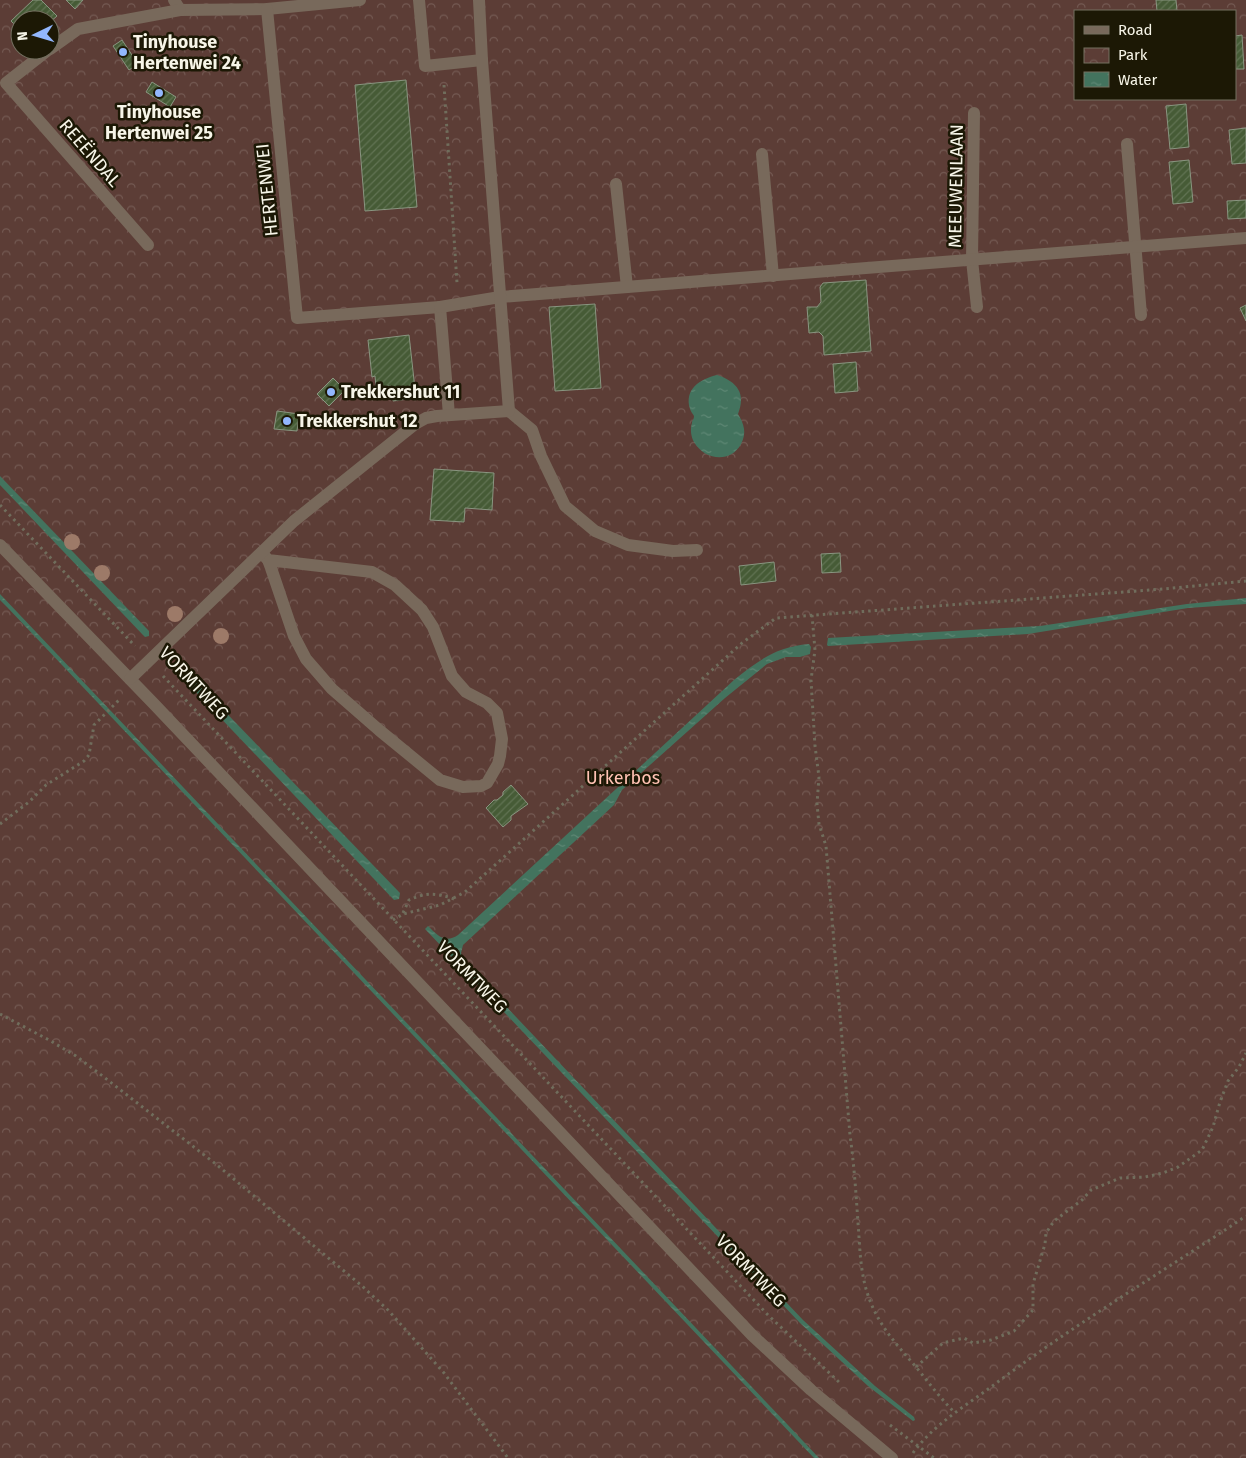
<svg xmlns="http://www.w3.org/2000/svg" width="1246" height="1458" viewBox="0 0 1246 1458" font-family="'Fira Sans',sans-serif">
	<defs>
		<pattern id="park-crowns" width="20" height="18" patternUnits="userSpaceOnUse" patternTransform="scale(1.25)"><rect width="20" height="18" fill="#5c3d36"/><path d="M2 6a3 3 0 1 1 6 0M12 15a3 3 0 1 1 6 0" fill="none" stroke="#745a53"/></pattern>
		<pattern id="water-ripples" width="26" height="14" patternUnits="userSpaceOnUse" patternTransform="scale(1.25)"><rect width="26" height="14" fill="#43735e"/><path d="M2 4q2-2 4 0t4 0M15 11q2-2 4 0t4 0" fill="none" stroke="#5f8875"/></pattern>
		<pattern id="building-hatch" width="6" height="6" patternUnits="userSpaceOnUse" patternTransform="scale(1.25)"><rect width="6" height="6" fill="#465b36"/><path d="M-1 1l2-2M0 6l6-6M5 7l2-2" fill="none" stroke="#617353"/></pattern>
	</defs>
	<rect width="100%" height="100%" fill="#25210d"/>
	<path fill="url(#park-crowns)" fill-rule="evenodd" d="M0,0H1246V1458H0ZM1075,11H1235V99H1075ZM20,20H50V50H20Z"/>
	<g fill="url(#water-ripples)">
		<path d="M717,375C738,382 746,394 738,414C744,424 747,433 741,444C731,463 705,461 694,442C691,437 690,429 692,423C692,420 694,420 694,416C693,414 691,412 690,409C684,389 700,379 717,375Z"/>
		<path d="M0,476L149,631V636L145,637L143,635L0,485Z"/>
		<path d="M0,594L787,1424L819,1458H814L7,607L0,600Z"/>
		<path d="M1246,598V604L1188,608L1028,634L828,646L827,645L828,638L1040,626L1187,604Z"/>
		<path d="M809,644L811,647L810,654L800,657H786L767,664L725,698L622,790L614,805L463,945L461,953L464,962L803,1320L875,1386L914,1417L915,1420L913,1421L868,1386L800,1323L425,929L428,926C437,935 445,944 458,935L734,680C759,660 776,647 809,644Z"/>
		<path d="M175,663H178L400,893L399,899L394,900L173,668Z"/>
	</g>
	<g fill="url(#building-hatch)" stroke="#899580">
		<path d="M33,0H41L57,16L50,22V20H20V30L11,21Z"/>
		<path d="M66,0H83L75,9Z"/>
		<path d="M1156,0H1176L1177,11H1157Z"/>
		<path d="M1242,35L1244,69H1235V36Z"/>
		<path d="M122,40L138,64L129,70L113,46Z"/>
		<path d="M406,80L417,207L365,211L355,85Z"/>
		<path d="M152,82L176,97L170,107L146,92Z"/>
		<path d="M1186,104L1189,147L1170,149L1166,106Z"/>
		<path d="M1246,128V163L1232,164L1229,130Z"/>
		<path d="M1189,160L1193,202L1173,204L1169,162Z"/>
		<path d="M1246,200V218L1228,219L1227,201Z"/>
		<path d="M866,280L871,351L824,355L823,336L819,332L809,333L807,307H817L821,302L820,287L823,283Z"/>
		<path d="M595,304L601,388L555,391L549,307Z"/>
		<path d="M1246,305V321L1240,308Z"/>
		<path d="M409,335L416,398L393,401L391,386L376,387L375,376L372,377L368,340Z"/>
		<path d="M856,362L858,391L835,393L833,364Z"/>
		<path d="M333,378L345,390L329,406L317,394Z"/>
		<path d="M277,411L299,414L297,431L274,429Z"/>
		<path d="M434,469L494,473L492,510L465,508L464,522L430,520Z"/>
		<path d="M840,553L841,572L822,573L821,554Z"/>
		<path d="M774,562L776,581L741,585L739,566Z"/>
		<path d="M511,785L528,804L511,816V820L503,827L486,808L494,800H497L503,795V792Z"/>
	</g>
	<g fill="none" stroke-linecap="round" stroke-linejoin="round">
		<g stroke="#706d5c" stroke-width="3" stroke-dasharray="2.5 4" stroke-linecap="butt">
			<path d="M161,36L168,68L167,72"/>
			<path d="M444,85L457,283"/>
			<path d="M0,505L135,646"/>
			<path d="M812,615L815,650L811,680L815,746L819,777L817,804L819,824L826,846L850,1135C854,1164 856,1193 858,1223C860,1248 860,1274 869,1298C879,1326 897,1345 916,1367C929,1383 941,1399 955,1413"/>
			<path d="M163,676L768,1315L840,1383"/>
			<path d="M0,824L29,802L46,785L84,761L89,755L94,725L119,700"/>
			<path d="M403,913L409,900C426,892 437,893 454,899"/>
			<path d="M393,920L403,914L440,905L465,892L742,643L776,618L1163,589L1246,581"/>
			<path d="M0,1014L49,1040L76,1056L100,1074L217,1165L362,1286L388,1310L444,1373L508,1458"/>
			<path d="M916,1367L943,1343L964,1338L973,1343L991,1340L1014,1331L1033,1310V1284L1045,1244L1046,1233L1054,1221L1082,1200L1091,1190L1120,1178L1145,1177L1163,1173L1178,1167L1202,1150L1213,1127L1220,1102L1228,1081L1239,1067L1246,1053"/>
			<path d="M890,1425L934,1458"/>
			<path d="M913,1453C933,1425 964,1407 991,1387C1073,1325 1161,1273 1246,1216"/>
		</g>
		<g stroke="#78695b" stroke-width="12">
			<path d="M174,0L180,10L267,9L360,0"/>
			<path d="M419,0L425,66L482,60"/>
			<path d="M267,9L297,318L440,307L449,415"/>
			<path d="M50,49L78,29L180,10"/>
			<path d="M48,50L6,83L148,245"/>
			<path d="M974,113L972,260L977,307"/>
			<path d="M1127,144L1141,315"/>
			<path d="M762,154L773,276"/>
			<path d="M616,184L627,287"/>
			<path d="M440,307L500,297L1246,238"/>
			<path d="M509,411L532,430L541,456L565,506L595,531L628,545L673,551L697,550"/>
			<path d="M0,545L154,704L752,1335L811,1390L892,1458"/>
			<path d="M262,553L268,560L271,568L294,636L306,659L332,689L379,730L440,780L463,787L481,786L487,783L498,764L500,756L502,739L497,713L487,703L466,692L452,676L433,627L422,610L395,585L372,572L268,560"/>
			<path d="M130,679L294,521L415,424L426,418L437,416L509,411L482,60L479,0"/>
		</g>
	</g>
	<g fill="#9d7a68">
		<circle cx="72" cy="542" r="8"/>
		<circle cx="102" cy="573" r="8"/>
		<circle cx="175" cy="614" r="8"/>
		<circle cx="221" cy="636" r="8"/>
	</g>
	<g fill="#92b7fd" stroke="#1c1805" stroke-width="2">
		<circle cx="123" cy="52" r="5"/>
		<circle cx="159" cy="93" r="5"/>
		<circle cx="331" cy="392" r="5"/>
		<circle cx="287" cy="421" r="5"/>
	</g>
	<g text-anchor="middle" dominant-baseline="central" stroke-width="5" stroke-linejoin="round" paint-order="stroke">
		<g font-size="18" font-weight="bold" fill="#f7f5e8" stroke="#1c1805" text-anchor="start">
			<text x="133" y="42">Tinyhouse<tspan x="133" dy="21">Hertenwei 24</tspan></text>
			<text x="159" y="112" text-anchor="middle">Tinyhouse<tspan x="159" dy="21">Hertenwei 25</tspan></text>
			<text x="341" y="392">Trekkershut 11</text>
			<text x="297" y="421">Trekkershut 12</text>
		</g>
		<g font-size="18" fill="#f7f5e8" stroke="#1c1805">
			<text transform="translate(90 153) rotate(49)">REEËNDAL</text>
			<text transform="translate(956 186) rotate(-89)">MEEUWENLAAN</text>
			<text transform="translate(267 190) rotate(-96)">HERTENWEI</text>
			<text transform="translate(194 683) rotate(47)">VORMTWEG</text>
			<text transform="translate(472 977) rotate(46)">VORMTWEG</text>
			<text transform="translate(751 1271) rotate(46)">VORMTWEG</text>
		</g>
		<g font-size="18" fill="#ffc2b3" stroke="#1c1805">
			<text x="623" y="778">Urkerbos</text>
		</g>
	</g>
	<rect x="1074" y="10" width="162" height="90" fill="#1c1805" stroke="#747060"/>
	<rect x="1084" y="26" width="25" height="8" fill="#78695b" stroke="#747060"/>
	<text x="1118" y="35" font-size="15" fill="#f7f5e8">Road</text>
	<rect x="1084" y="48" width="25" height="15" fill="url(#park-crowns)" stroke="#747060"/>
	<text x="1118" y="60" font-size="15" fill="#f7f5e8">Park</text>
	<rect x="1084" y="72" width="25" height="15" fill="url(#water-ripples)" stroke="#747060"/>
	<text x="1118" y="85" font-size="15" fill="#f7f5e8">Water</text>
	<g transform="translate(35 35) rotate(265)"><circle r="24" fill="#1c1805" stroke="#747060"/>
	<path d="M0-4L9 19L0 12L-9 19Z" fill="#92b7fd"/>
	<text y="-8" font-size="14" font-weight="bold" text-anchor="middle" fill="#f7f5e8">N</text>
	</g>
</svg>
